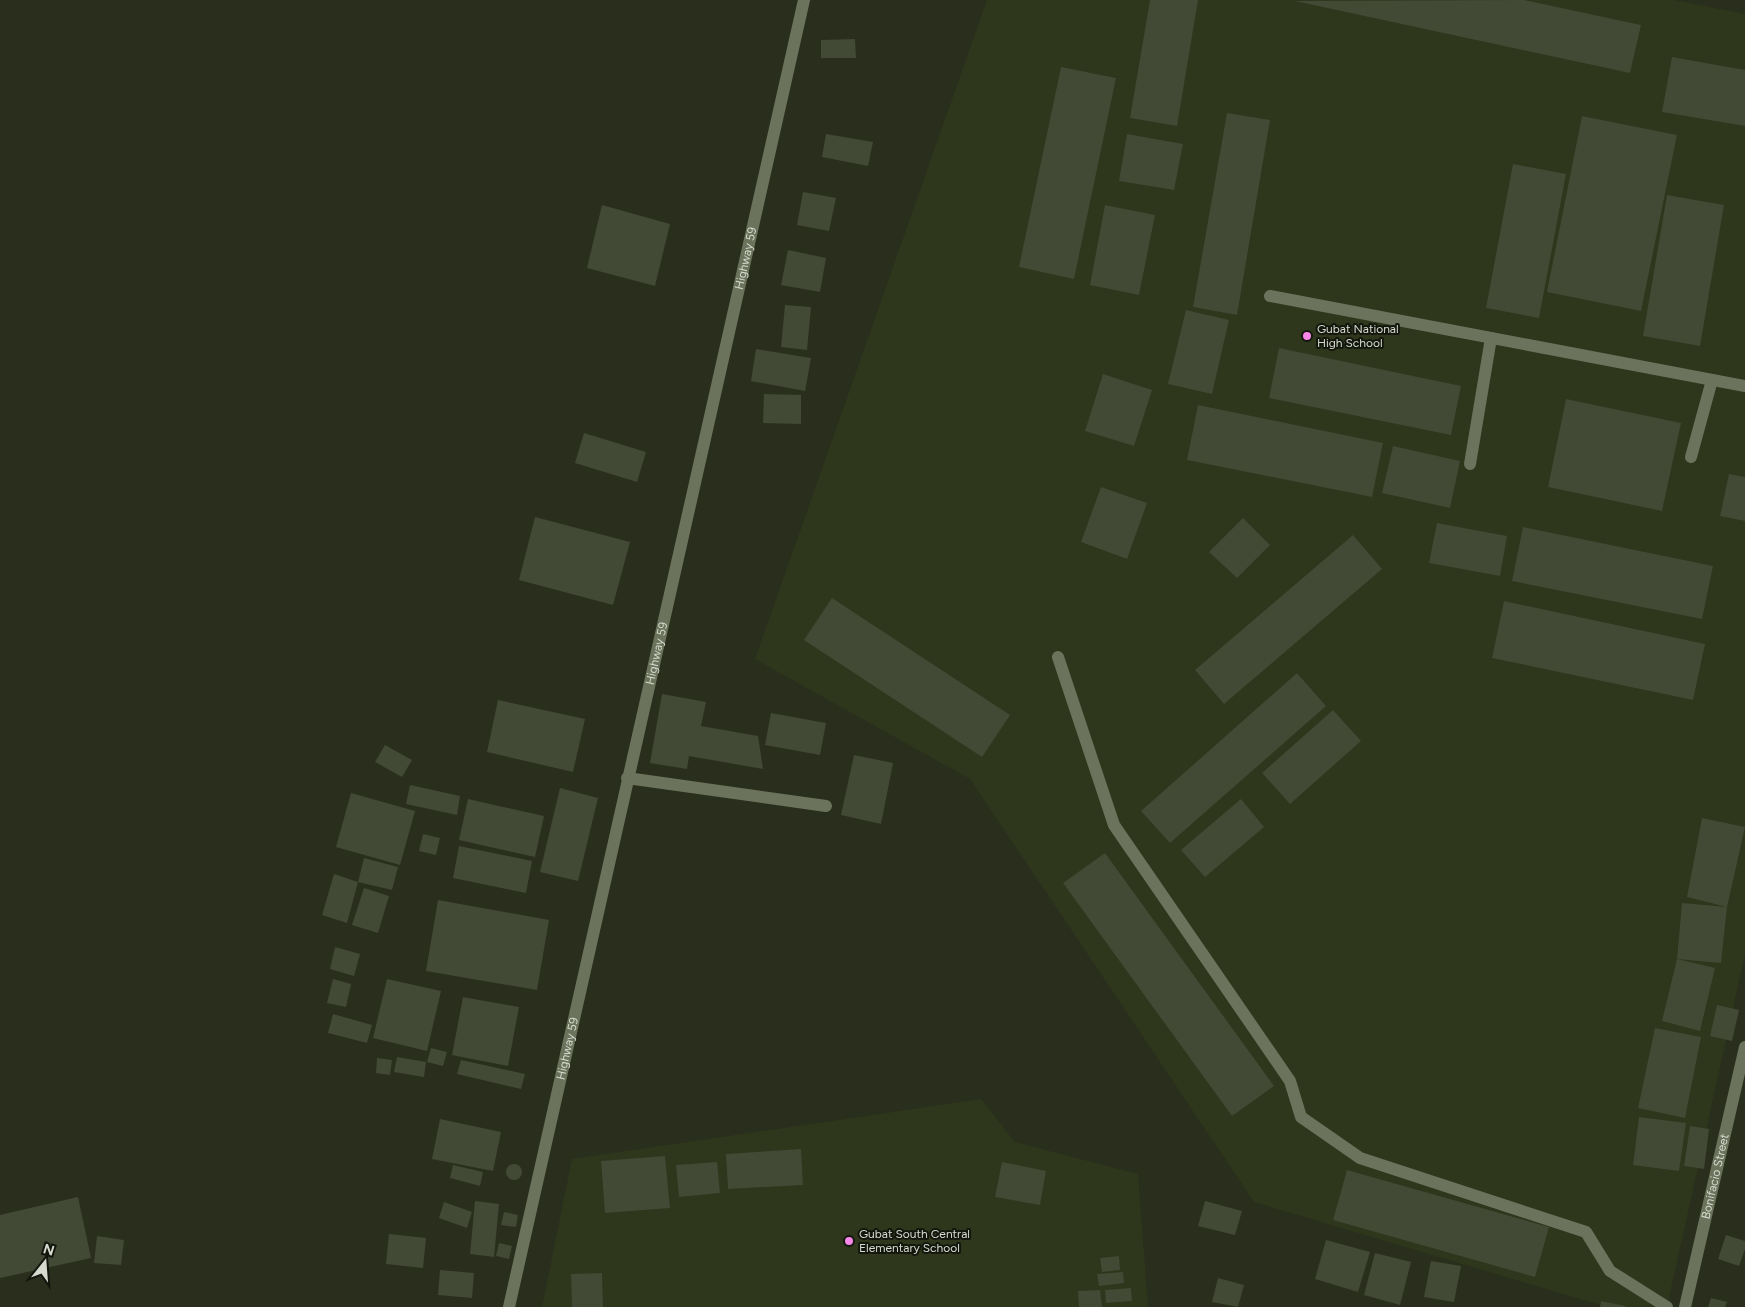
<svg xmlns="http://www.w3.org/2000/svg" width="1745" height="1307" viewBox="0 0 1745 1307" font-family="Figtree,sans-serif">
	<rect width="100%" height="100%" fill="#292f1c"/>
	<g fill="#2e361c">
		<path d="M987,0H1674L1745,14V954L1667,1307H1607L1254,1202L970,779L755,659Z"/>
		<path d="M981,1099L1015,1142L1138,1174L1148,1307H542L572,1159Z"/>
	</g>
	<g fill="#424935">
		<path d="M1150,0H1198L1177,126L1130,118Z"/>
		<path d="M1524,0L1641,25L1630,73L1295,1Z"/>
		<path d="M855,39L856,58H821V40Z"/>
		<path d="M1672,57L1745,70V126L1662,112Z"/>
		<path d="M1061,67L1116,78L1074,279L1019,267Z"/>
		<path d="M1227,113L1270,120L1237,315L1193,307Z"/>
		<path d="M1582,116L1677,135L1641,311L1547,292Z"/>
		<path d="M826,134L873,142L868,166L822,157Z"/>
		<path d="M1127,134L1183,144L1174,190L1119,181Z"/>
		<path d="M1513,164L1566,174L1539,318L1486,308Z"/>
		<path d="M803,192L836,198L829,231L797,225Z"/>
		<path d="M1667,195L1724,205L1700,346L1643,336Z"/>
		<path d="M602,205L670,224L655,286L587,268Z"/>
		<path d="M1105,205L1155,215L1139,295L1090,285Z"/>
		<path d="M788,250L826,258L820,292L781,285Z"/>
		<path d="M785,305L811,307L807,350L781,347Z"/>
		<path d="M1186,310L1229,320L1212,394L1168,384Z"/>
		<path d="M1279,348L1461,386L1451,435L1269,398Z"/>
		<path d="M756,349L811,358L805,391L751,381Z"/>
		<path d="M1103,374L1152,390L1134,446L1085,431Z"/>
		<path d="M764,394L801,395V424L763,423Z"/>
		<path d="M1566,399L1681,423L1662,511L1548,487Z"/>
		<path d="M1198,405L1383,443L1372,497L1187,460Z"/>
		<path d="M584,433L646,452L637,482L575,463Z"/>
		<path d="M1393,446L1460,461L1450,508L1382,493Z"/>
		<path d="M1729,474L1745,477V521L1720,516Z"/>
		<path d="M1101,487L1147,503L1127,559L1081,542Z"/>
		<path d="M535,517L630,542L613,605L519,580Z"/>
		<path d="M1243,518L1270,545L1237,578L1209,552Z"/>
		<path d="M1437,523L1507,536L1500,576L1429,563Z"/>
		<path d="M1523,527L1713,566L1702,619L1512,581Z"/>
		<path d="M1353,535L1382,569L1224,704L1195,670Z"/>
		<path d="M832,598L1010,715L982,757L804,640Z"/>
		<path d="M1504,601L1705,644L1693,700L1492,658Z"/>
		<path d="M1297,673L1326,706L1170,843L1141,811Z"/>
		<path d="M662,694L706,702L701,726L758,736L763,769L689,756L687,769L650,763Z"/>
		<path d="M498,700L585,719L573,772L487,752Z"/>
		<path d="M1333,710L1361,741L1290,804L1262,773Z"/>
		<path d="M771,713L826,723L820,755L765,745Z"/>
		<path d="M385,745L412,760L402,777L375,762Z"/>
		<path d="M854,755L893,763L881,824L841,815Z"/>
		<path d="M410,785L460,796L457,815L406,804Z"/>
		<path d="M560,788L598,798L578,881L540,872Z"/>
		<path d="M351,793L415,811L400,865L336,847Z"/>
		<path d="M468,799L544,816L535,857L459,840Z"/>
		<path d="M1241,799L1264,827L1205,877L1181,850Z"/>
		<path d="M1702,818L1745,827L1727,907L1721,963L1677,959L1682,903L1727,907L1687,897Z"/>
		<path d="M423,834L440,838L436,855L419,851Z"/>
		<path d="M459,846L532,861L526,893L453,878Z"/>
		<path d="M1105,853L1274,1086L1232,1116L1063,883Z"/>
		<path d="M364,858L398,867L392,890L358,882L347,923L322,915L334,874L358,882Z"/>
		<path d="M364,888L389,896L378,933L352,925Z"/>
		<path d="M438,900L549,920L537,990L426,971Z"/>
		<path d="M335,947L360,954L354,976L330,969Z"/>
		<path d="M1677,959L1715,968L1700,1031L1662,1021Z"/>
		<path d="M333,979L351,984L346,1007L327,1003Z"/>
		<path d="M387,979L441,991L427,1051L373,1038Z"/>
		<path d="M463,997L519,1007L508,1066L452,1055Z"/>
		<path d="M1717,1005L1739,1010L1732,1041L1710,1036Z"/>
		<path d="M333,1014L372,1025L367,1043L328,1033Z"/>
		<path d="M1655,1028L1701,1037L1685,1118L1638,1108Z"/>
		<path d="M431,1048L447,1052L443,1066L427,1062Z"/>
		<path d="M397,1057L426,1062L424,1077L394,1072Z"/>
		<path d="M377,1058L392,1060L390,1075L376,1073Z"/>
		<path d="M461,1060L525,1074L521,1089L457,1074Z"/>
		<path d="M1639,1117L1686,1123L1679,1171L1633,1165Z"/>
		<path d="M440,1119L501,1132L493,1171L432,1159Z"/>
		<path d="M1690,1126L1709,1129L1704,1169L1684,1166Z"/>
		<path d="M801,1149L803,1185L728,1189L726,1154Z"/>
		<path d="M665,1156L670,1208L605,1213L601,1161Z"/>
		<path d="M717,1162L720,1193L679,1197L676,1165Z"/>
		<path d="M1002,1162L1046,1171L1040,1205L995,1197Z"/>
		<circle cx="514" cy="1172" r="8"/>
		<path d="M453,1165L483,1172L480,1186L450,1178Z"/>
		<path d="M1347,1170L1549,1227L1535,1277L1333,1220Z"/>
		<path d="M78,1197L91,1258L0,1278V1215Z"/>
		<path d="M475,1201L499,1204L494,1257L470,1254Z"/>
		<path d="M1205,1201L1242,1211L1235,1235L1198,1226Z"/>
		<path d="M444,1202L472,1212L467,1228L439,1218Z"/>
		<path d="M504,1212L518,1215L516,1227L501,1225Z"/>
		<path d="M389,1234L426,1238L423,1268L386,1264Z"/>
		<path d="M1726,1235L1745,1241V1249L1739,1266L1718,1259Z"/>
		<path d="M97,1236L124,1240L121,1265L94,1263Z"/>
		<path d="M1326,1240L1370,1252L1358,1292L1315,1279Z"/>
		<path d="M499,1243L512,1246L509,1259L496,1256Z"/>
		<path d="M1375,1253L1411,1262L1400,1305L1364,1295Z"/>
		<path d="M1119,1256L1120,1270L1102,1272L1100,1258Z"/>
		<path d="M1431,1261L1461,1266L1454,1302L1424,1297Z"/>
		<path d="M440,1270L474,1273L472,1298L438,1295Z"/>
		<path d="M1123,1272L1124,1283L1099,1286L1097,1274Z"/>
		<path d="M602,1273L603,1307H572L571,1274Z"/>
		<path d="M1218,1278L1244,1285L1238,1307L1212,1302Z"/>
		<path d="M1131,1288L1132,1301L1106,1303L1105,1290Z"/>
		<path d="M1100,1290L1102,1307H1079L1078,1291Z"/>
		<path d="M1711,1298L1727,1302L1725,1307H1708Z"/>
		<path d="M1601,1301L1625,1306V1307H1600Z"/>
	</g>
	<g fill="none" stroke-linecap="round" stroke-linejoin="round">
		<g stroke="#6b735d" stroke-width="12">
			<path d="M1270,296L1745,386"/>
			<path d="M1691,457L1712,380"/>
			<path d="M1470,464L1491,338"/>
			<path d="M1058,657L1114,825L1290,1081L1301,1117L1360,1158L1586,1232L1610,1271L1667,1307"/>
		</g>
		<g stroke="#6b735d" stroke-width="12">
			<path d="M627,778L826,806"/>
			<path id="s1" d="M1685,1307L1745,1047"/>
		</g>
		<path stroke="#6b735d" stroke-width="12" id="s2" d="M509,1307L804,0"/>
	</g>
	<g fill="#f987e8" stroke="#13160d" stroke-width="2">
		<circle cx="1307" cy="336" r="5"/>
		<circle cx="849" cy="1241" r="5"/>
	</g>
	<g text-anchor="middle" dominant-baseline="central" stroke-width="4" stroke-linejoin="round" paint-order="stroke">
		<g font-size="12" fill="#d7dbcf" stroke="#13160d">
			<text stroke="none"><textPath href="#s2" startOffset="1075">Highway 59</textPath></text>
			<text stroke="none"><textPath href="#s2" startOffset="670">Highway 59</textPath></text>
			<text stroke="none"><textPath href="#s2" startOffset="265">Highway 59</textPath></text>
			<text stroke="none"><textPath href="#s1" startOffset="134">Bonifacio Street</textPath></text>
		</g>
		<g font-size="12" fill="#d7dbcf" stroke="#13160d" text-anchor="start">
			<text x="1317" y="329">Gubat National<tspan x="1317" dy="14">High School</tspan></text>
			<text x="859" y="1234">Gubat South Central<tspan x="859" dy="14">Elementary School</tspan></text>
		</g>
	</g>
	<g transform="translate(45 1262) rotate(17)" stroke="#13160d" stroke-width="4" paint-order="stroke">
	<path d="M0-4L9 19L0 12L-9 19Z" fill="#d7dbcf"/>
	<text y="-8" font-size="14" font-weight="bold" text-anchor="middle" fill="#d7dbcf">N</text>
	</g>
</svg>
